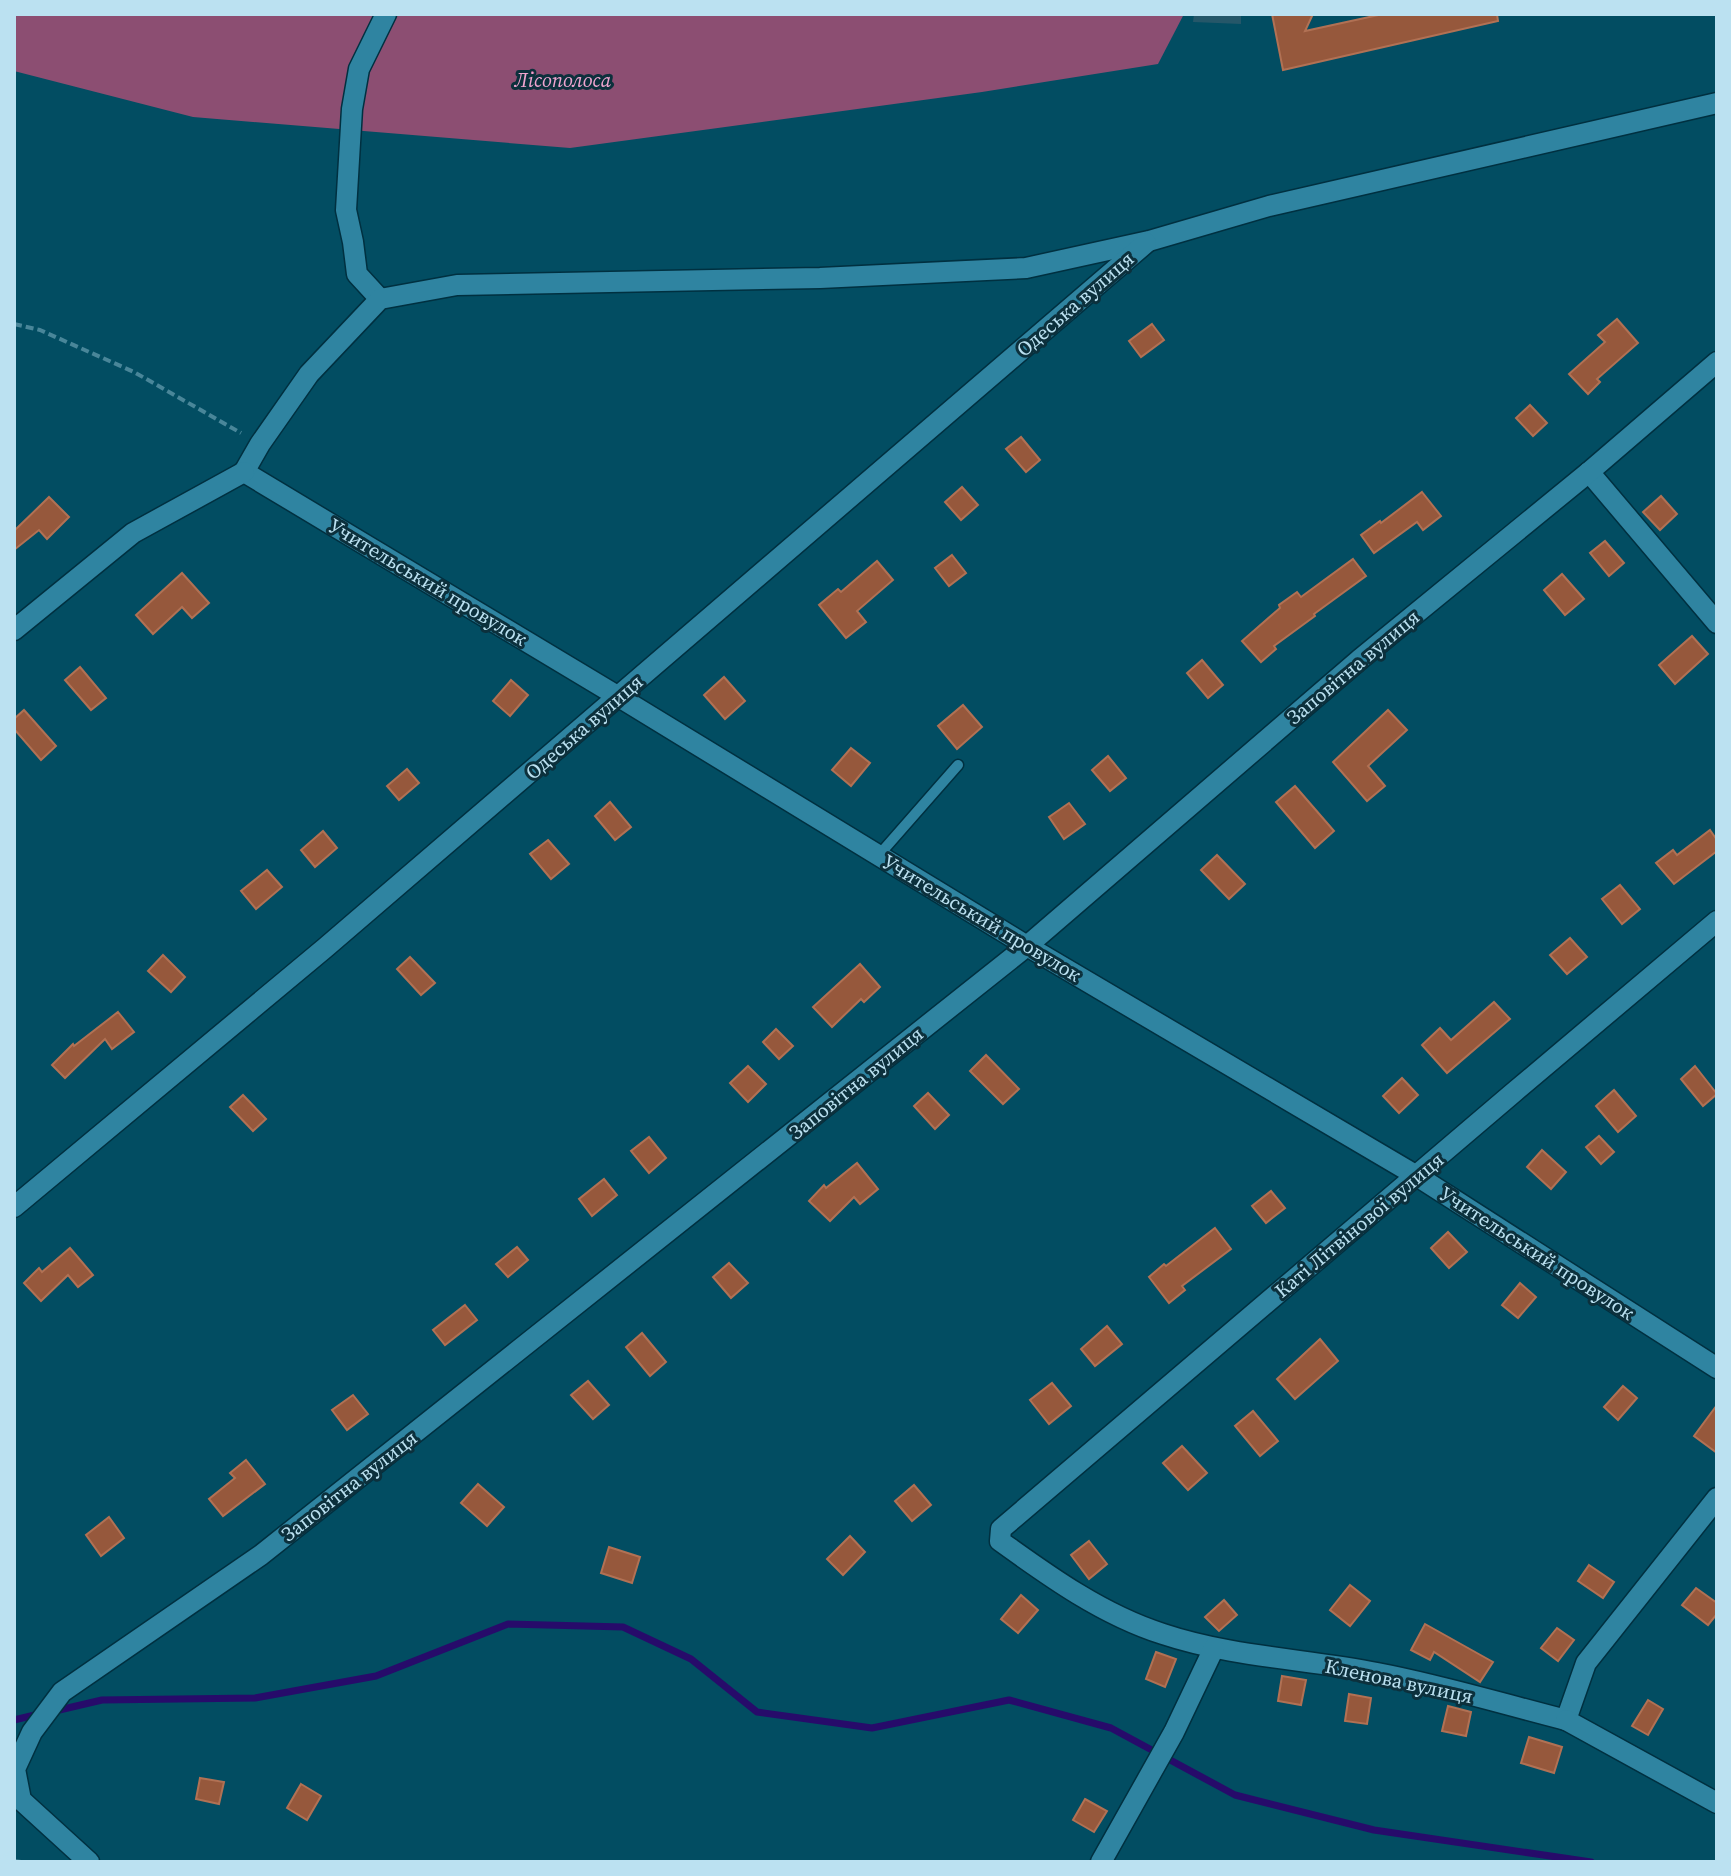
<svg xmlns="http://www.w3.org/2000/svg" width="1731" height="1876" viewBox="0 0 1731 1876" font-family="'Source Serif 4',serif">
	<rect width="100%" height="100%" fill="#024d62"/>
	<path fill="#255769" d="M1194,14H1241V24L1193,22Z"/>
	<path fill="#8c4e72" d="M14,14H1184L1158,64L982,92L570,148L193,117L14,71Z"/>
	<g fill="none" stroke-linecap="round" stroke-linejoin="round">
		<g stroke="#270b6a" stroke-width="7">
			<path d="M55,1711L102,1700L255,1698L376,1676L508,1624L623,1627L691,1659L757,1712L872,1728L1009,1700L1111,1728L1235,1795L1374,1830L1591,1862"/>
			<path d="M14,1720L39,1714"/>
		</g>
	</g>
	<g fill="#96583c" stroke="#b17154" stroke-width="2">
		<path d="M1272,14H1313L1305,31L1383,14H1497L1498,21L1283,70Z"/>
		<path d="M1617,319L1638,343L1597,379L1600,382L1588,394L1569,374L1605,342L1598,335Z"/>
		<path d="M1152,324L1164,340L1141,357L1129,341Z"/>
		<path d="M1530,405L1547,423L1533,436L1516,418Z"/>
		<path d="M1021,437L1040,460L1026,472L1006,449Z"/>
		<path d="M962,487L978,505L961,520L945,502Z"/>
		<path d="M1422,492L1441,516L1423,530L1417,522L1374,553L1361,535L1380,521L1381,523Z"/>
		<path d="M1661,496L1677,514L1660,530L1643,512Z"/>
		<path d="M49,497L69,517L47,539L39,530L14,550V531Z"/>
		<path d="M1605,541L1624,563L1609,576L1590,553Z"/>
		<path d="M952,555L966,573L949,586L935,568Z"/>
		<path d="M1353,559L1366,576L1314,614L1315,616L1274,646L1276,649L1261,662L1242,641L1280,608L1279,605L1297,592L1301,597Z"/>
		<path d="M877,561L893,580L857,611L866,622L846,638L819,605L838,589L841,592Z"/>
		<path d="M182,573L209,603L192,618L182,607L153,634L136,615Z"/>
		<path d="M1562,574L1584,599L1565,615L1544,590Z"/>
		<path d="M1692,636L1708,654L1675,684L1659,665Z"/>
		<path d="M1202,660L1223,685L1208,698L1187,673Z"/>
		<path d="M80,667L106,698L91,710L65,680Z"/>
		<path d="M724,677L745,701L725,719L704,695Z"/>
		<path d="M511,680L528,695L510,716L493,701Z"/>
		<path d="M963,705L982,727L957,749L938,726Z"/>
		<path d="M24,710L56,746L41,760L14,729V719Z"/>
		<path d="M1388,710L1407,730L1368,766L1385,786L1367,801L1333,762Z"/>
		<path d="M851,748L870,763L851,786L832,770Z"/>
		<path d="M1108,756L1126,778L1110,791L1092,770Z"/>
		<path d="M407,769L419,783L399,800L387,786Z"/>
		<path d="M1295,786L1334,831L1315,848L1276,802Z"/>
		<path d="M610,802L631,827L615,840L595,816Z"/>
		<path d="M1069,803L1085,824L1064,839L1049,817Z"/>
		<path d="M1710,830L1717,840V851L1674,884L1656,863L1673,850L1677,855Z"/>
		<path d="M323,831L337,848L315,867L301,850Z"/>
		<path d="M548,840L569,864L551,879L530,854Z"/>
		<path d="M1217,855L1245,884L1229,899L1201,870Z"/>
		<path d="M267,870L282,887L256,909L241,891Z"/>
		<path d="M1620,885L1640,909L1622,924L1602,899Z"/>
		<path d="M1570,938L1587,957L1567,974L1550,955Z"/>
		<path d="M163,955L185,977L171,992L148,971Z"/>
		<path d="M410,957L435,983L421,995L397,969Z"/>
		<path d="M860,964L880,987L864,1002L861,999L832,1027L813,1007Z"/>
		<path d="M1494,1002L1510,1019L1447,1073L1422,1045L1440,1028L1451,1040Z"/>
		<path d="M118,1012L134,1032L112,1049L105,1039L65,1078L52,1065L73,1044L74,1046Z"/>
		<path d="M776,1029L793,1046L779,1059L763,1042Z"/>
		<path d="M986,1055L1019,1089L1003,1104L970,1071Z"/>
		<path d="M748,1066L766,1084L748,1102L730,1083Z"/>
		<path d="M1695,1066L1717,1094L1703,1106L1681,1079Z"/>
		<path d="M1402,1078L1418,1095L1399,1113L1383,1096Z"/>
		<path d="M1614,1090L1636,1116L1618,1132L1596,1106Z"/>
		<path d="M928,1093L949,1115L935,1129L914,1106Z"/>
		<path d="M243,1095L266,1119L253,1131L230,1107Z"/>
		<path d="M1599,1136L1614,1152L1601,1164L1586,1147Z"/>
		<path d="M649,1137L666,1158L649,1173L631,1151Z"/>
		<path d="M1542,1150L1566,1172L1551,1189L1527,1167Z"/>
		<path d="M857,1163L878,1189L860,1204L854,1197L830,1221L809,1201L824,1185L826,1188Z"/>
		<path d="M604,1179L617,1195L592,1216L579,1199Z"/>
		<path d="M1271,1191L1285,1208L1266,1223L1252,1206Z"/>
		<path d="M1215,1228L1231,1249L1182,1286L1185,1290L1169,1303L1149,1277L1164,1264L1166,1266Z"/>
		<path d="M1448,1232L1467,1252L1449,1268L1431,1248Z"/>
		<path d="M517,1247L528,1260L508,1277L496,1264Z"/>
		<path d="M70,1248L93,1275L78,1287L68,1275L41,1301L24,1283L39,1268L42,1272Z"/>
		<path d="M729,1263L748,1283L731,1298L713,1277Z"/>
		<path d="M1520,1283L1536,1297L1518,1318L1502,1305Z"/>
		<path d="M465,1305L477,1320L445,1345L433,1330Z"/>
		<path d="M1107,1326L1122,1344L1095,1366L1081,1349Z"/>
		<path d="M642,1333L666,1362L650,1376L626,1347Z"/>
		<path d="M1320,1339L1338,1361L1295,1399L1277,1379Z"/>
		<path d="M588,1381L609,1405L593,1419L571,1395Z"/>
		<path d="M1052,1383L1071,1406L1049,1424L1030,1400Z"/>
		<path d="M1623,1386L1637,1398L1618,1420L1604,1407Z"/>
		<path d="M353,1395L368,1414L347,1430L332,1410Z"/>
		<path d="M1717,1405V1453L1694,1436Z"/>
		<path d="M1253,1411L1278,1441L1260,1456L1235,1426Z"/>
		<path d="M1182,1446L1207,1473L1188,1490L1163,1463Z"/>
		<path d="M246,1460L265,1484L223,1516L209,1499L235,1478L230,1473Z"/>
		<path d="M478,1484L504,1507L487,1526L461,1503Z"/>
		<path d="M914,1485L931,1505L912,1521L895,1501Z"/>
		<path d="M109,1517L124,1538L101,1556L86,1535Z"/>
		<path d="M850,1536L865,1552L843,1575L827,1559Z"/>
		<path d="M1089,1541L1107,1564L1089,1579L1071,1555Z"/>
		<path d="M609,1547L640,1557L632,1583L601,1573Z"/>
		<path d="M1589,1565L1614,1582L1603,1598L1578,1581Z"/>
		<path d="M1350,1585L1370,1601L1350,1626L1330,1610Z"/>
		<path d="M1696,1588L1717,1603V1614L1708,1625L1682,1605Z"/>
		<path d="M1021,1595L1038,1610L1018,1633L1001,1619Z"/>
		<path d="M1224,1600L1237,1615L1219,1631L1205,1617Z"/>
		<path d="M1425,1624L1493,1662L1480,1682L1434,1652L1430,1660L1411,1650Z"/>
		<path d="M1557,1628L1574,1640L1558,1661L1541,1648Z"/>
		<path d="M1156,1652L1176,1659L1165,1687L1146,1679Z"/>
		<path d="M1282,1676L1306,1680L1301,1705L1278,1701Z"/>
		<path d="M1349,1694L1371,1698L1367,1724L1345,1721Z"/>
		<path d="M1648,1700L1663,1709L1648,1735L1632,1726Z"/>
		<path d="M1448,1706L1471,1712L1466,1736L1442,1731Z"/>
		<path d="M1529,1737L1562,1747L1554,1773L1521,1763Z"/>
		<path d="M200,1778L224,1782L219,1804L196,1799Z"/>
		<path d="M301,1784L321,1796L307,1820L287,1808Z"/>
		<path d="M1085,1799L1107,1811L1094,1832L1073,1820Z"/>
	</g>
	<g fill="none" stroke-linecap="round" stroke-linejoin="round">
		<defs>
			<path id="service" d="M879,855L958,765"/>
			<g id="minor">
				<path d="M380,299L357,274L353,242L346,210L352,109L359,69L386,14"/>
				<path d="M244,472L619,697L1027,946L1417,1176L1717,1368"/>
				<path d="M244,472L260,444L309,374L380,299L457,285L820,278L1026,268L1149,241L1269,206L1717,103"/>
				<path d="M1589,472L1717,623"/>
				<path d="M14,630L133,533L244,472"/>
				<path d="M1717,921C1477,1122 1240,1326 1001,1529L1000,1541C1050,1577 1103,1615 1163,1634C1232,1657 1306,1659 1377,1673C1441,1685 1503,1704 1566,1720L1586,1663L1717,1498"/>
				<path d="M14,1207L325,948L1146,243"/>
				<path d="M1566,1720L1717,1803"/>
				<path d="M89,1862L21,1800L15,1769L32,1732L62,1692L261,1555L1027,946L1359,660L1589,472L1717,362"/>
				<path d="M1101,1862L1174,1732L1214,1648"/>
			</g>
		</defs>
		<use href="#service" stroke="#003040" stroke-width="13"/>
		<use href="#minor" stroke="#003040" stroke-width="23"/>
		<g stroke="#498699" stroke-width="4" stroke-dasharray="8 4" stroke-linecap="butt">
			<path d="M14,324L40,330L134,372L241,433"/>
			<path d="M14,1861L21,1862"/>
		</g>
		<use href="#service" stroke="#2f84a1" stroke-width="10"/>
		<use href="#minor" stroke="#2f84a1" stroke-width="20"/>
	</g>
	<g text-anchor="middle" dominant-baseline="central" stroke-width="6" stroke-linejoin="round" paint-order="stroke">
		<g font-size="20" font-style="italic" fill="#f1a4cf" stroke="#0c303c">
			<text x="563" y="80">Лісополоса</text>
		</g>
		<g font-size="20" fill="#bbe1f1" stroke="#0c303c">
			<text transform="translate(1075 304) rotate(-41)">Одеська вулиця</text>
			<text transform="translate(428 582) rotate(31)">Учительський провулок</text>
			<text transform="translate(1353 667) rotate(-40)">Заповітна вулиця</text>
			<text transform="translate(584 727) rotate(-41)">Одеська вулиця</text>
			<text transform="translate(982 918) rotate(31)">Учительський провулок</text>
			<text transform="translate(856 1083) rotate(-39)">Заповітна вулиця</text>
			<text transform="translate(1359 1225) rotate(-40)">Каті Літвінової вулиця</text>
			<text transform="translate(1537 1253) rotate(33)">Учительський провулок</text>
			<text transform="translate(349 1486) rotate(-38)">Заповітна вулиця</text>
			<text transform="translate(1399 1681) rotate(12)">Кленова вулиця</text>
		</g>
	</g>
	<rect width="1731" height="1876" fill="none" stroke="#bbe1f1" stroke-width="32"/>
</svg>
